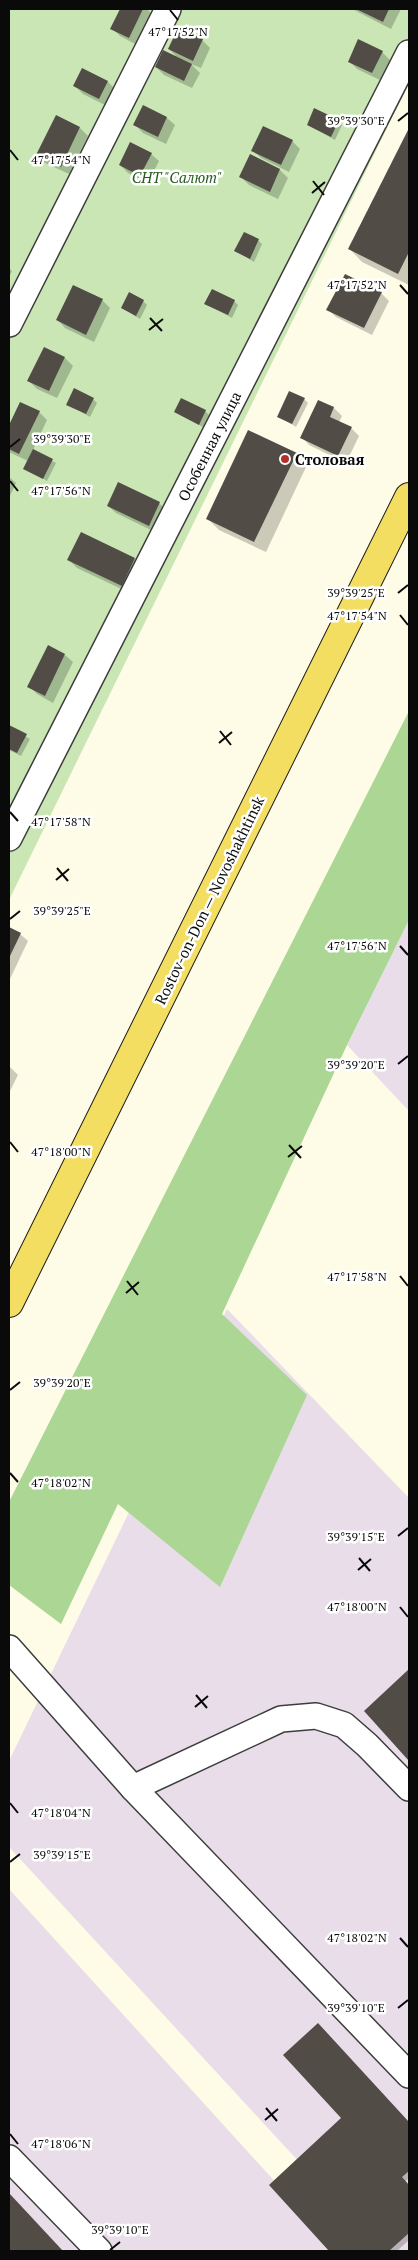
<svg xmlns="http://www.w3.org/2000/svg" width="418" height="2260" viewBox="0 0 418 2260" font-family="'PT Serif',serif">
	<rect width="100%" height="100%" fill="#fefce7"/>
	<g fill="#e9dde9">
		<path d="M409,920V1111L347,1045Z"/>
		<path d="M227,1309L409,1498V2251H381L9,1847V1761Z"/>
		<path d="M9,1889L338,2251H9Z"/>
	</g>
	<path fill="#c9e6b4" d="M9,9H409V83L9,900Z"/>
	<path fill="#abd694" d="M409,711V920L347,1045L222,1314L307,1395L220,1587L118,1504L61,1624L9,1585V1502Z"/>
	<g fill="#0003">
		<path d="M121,9H147L152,14L137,45L120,36L112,28Z"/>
		<path d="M352,9H401L391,29Z"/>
		<path d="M179,29L202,40L210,48L201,68L191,64L200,73L192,88L164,75L156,67L178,58L169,49Z"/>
		<path d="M382,52L390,60L380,80L357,69L349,61Z"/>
		<path d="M108,82L115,89L107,106L83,94L75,86Z"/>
		<path d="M56,117L80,128L88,136L69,174L45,163L38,155Z"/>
		<path d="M167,118L175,125L166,144L143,133L135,125Z"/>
		<path d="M338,121L342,125L335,140L308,125Z"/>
		<path d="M409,132V285L362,262L349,248Z"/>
		<path d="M292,141L300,149L289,172L261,158L253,150Z"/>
		<path d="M151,154L159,161L148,183L128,173L120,165Z"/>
		<path d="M251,156L280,170L288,178L278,199L249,185L241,177Z"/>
		<path d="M258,240L262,244L254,262L236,251Z"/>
		<path d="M9,268L12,271L9,277Z"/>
		<path d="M381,293L389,301L372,335L336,317L328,309Z"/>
		<path d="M102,300L110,308L94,342L65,328L58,320Z"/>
		<path d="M143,301L147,305L140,319L122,308Z"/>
		<path d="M234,301L238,305L232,318L206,304Z"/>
		<path d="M45,349L65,358L73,366L57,398L37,389L29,381Z"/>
		<path d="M93,399L97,403L90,417L68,404Z"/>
		<path d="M304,399L308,403L296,427L278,416Z"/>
		<path d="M319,401L334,408L342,416L339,422L351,428L359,436L346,463L309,445L302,437Z"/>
		<path d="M21,403L39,412L47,420L33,450L56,463L47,481L25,468L28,461L9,452V428Z"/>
		<path d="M205,411L209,415L203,427L176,412Z"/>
		<path d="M296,454L307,465L266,552L219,530L208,519Z"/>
		<path d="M9,477L16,483L9,498Z"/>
		<path d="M159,503L167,511L157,533L116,513L108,506Z"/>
		<path d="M134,559L142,567L130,593L77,568L69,560Z"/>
		<path d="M65,655L73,662L53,703L37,694L29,686Z"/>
		<path d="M9,727L30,739L21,756L9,750Z"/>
		<path d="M9,928L20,934L28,941L9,981Z"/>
		<path d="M9,1066L18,1075L9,1093Z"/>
		<path d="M409,1671V1759L365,1711Z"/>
		<path d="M318,2025L409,2124V2178L405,2182L409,2186V2240L397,2251H331L270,2185L343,2118Z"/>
		<path d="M9,2195L62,2251H9Z"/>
	</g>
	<g fill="#524c47">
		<path d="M120,9H143L129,38L110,29Z"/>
		<path d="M356,9H389L383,22Z"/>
		<path d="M178,28L203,39L193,61L168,49Z"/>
		<path d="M358,39L383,51L372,73L348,62Z"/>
		<path d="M163,50L192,64L184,81L155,67Z"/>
		<path d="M82,68L108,81L99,99L73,86Z"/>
		<path d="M143,105L167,117L158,137L133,125Z"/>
		<path d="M314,108L339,120L331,137L307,125Z"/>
		<path d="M56,115L80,127L61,167L36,155Z"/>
		<path d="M263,126L293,140L281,165L251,151Z"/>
		<path d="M408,130L409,252L398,274L348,249Z"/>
		<path d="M130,142L152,153L140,176L119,165Z"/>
		<path d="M250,154L280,169L270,192L239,177Z"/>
		<path d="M244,232L259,239L250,259L234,251Z"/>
		<path d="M345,274L382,292L364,328L326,310Z"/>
		<path d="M73,285L103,299L86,335L56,320Z"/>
		<path d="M212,289L235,300L228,315L204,304Z"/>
		<path d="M129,292L144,300L136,316L121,308Z"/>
		<path d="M44,347L65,357L49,391L27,381Z"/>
		<path d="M74,388L94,398L86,414L66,405Z"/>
		<path d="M289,391L305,398L292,424L277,417Z"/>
		<path d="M181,398L206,410L199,425L174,412Z"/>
		<path d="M318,400L334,407L330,417L352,427L338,456L300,438Z"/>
		<path d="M20,402L40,411L19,454L9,449V425Z"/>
		<path d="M248,430L297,453L254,542L206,519Z"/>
		<path d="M33,449L53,459L43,479L23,469Z"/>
		<path d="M118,482L160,502L149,526L107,506Z"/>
		<path d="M81,532L135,558L122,586L67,560Z"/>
		<path d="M48,645L65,654L45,696L27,687Z"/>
		<path d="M9,725L27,734L17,753L9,749Z"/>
		<path d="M9,927L21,933L9,958Z"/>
		<path d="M409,1669V1761L364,1711Z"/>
		<path d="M318,2023L409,2122V2171L402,2177L409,2185V2233L389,2251H329L269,2185L341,2118L283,2055Z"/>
		<path d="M9,2193L63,2251H9Z"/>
	</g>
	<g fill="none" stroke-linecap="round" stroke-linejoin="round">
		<defs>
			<g id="street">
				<path d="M9,324L168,9"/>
				<path d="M9,838L409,53"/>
				<path d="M9,1648L133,1788L409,2075"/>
				<path d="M133,1788L281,1719L316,1716L344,1725L367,1745L409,1788"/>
				<path d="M9,2158L99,2251"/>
			</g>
			<path id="primary" d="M9,1303L409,497"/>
		</defs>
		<use href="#street" stroke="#3d3d3d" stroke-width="28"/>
		<use href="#primary" stroke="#1b1b1b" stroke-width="30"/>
		<use href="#street" stroke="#fff" stroke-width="25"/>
		<use href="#primary" stroke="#f3de62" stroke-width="28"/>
	</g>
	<path fill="none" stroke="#0a0a0a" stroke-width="2" d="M170,10L178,20M398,121L408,113M10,150L18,160M313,181L324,195M312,193L325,182M400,285L408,294M150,318L162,331M149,330L163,319M10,447L20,439M10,481L18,491M398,593L408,585M400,615L408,625M220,731L231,745M219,743L232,732M10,812L18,821M57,868L68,881M56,880L69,869M10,919L20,911M400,946L408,955M398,1064L408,1056M10,1142L18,1152M289,1145L301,1158M288,1157L302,1146M400,1276L408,1286M127,1281L138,1295M126,1293L139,1282M10,1390L20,1382M10,1473L18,1482M398,1536L408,1528M359,1558L370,1571M358,1570L371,1559M400,1607L408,1617M196,1695L207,1708M195,1707L208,1696M10,1803L18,1813M10,1862L20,1854M400,1938L408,1947M398,2008L408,2000M266,2108L277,2121M265,2120L278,2109M10,2134L18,2144M110,2250L120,2242"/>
	<circle fill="#b33029" stroke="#fff" stroke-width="2" cx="285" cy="459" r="5"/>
	<g text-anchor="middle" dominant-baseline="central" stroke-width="5" stroke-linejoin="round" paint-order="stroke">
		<g font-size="15" font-style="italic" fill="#255d1e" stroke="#fff">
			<text x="177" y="177">СНТ "Салют"</text>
		</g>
		<g font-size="15" fill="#0a0a0a" stroke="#fff">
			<text transform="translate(209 446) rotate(-63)">Особенная улица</text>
			<text transform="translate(209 900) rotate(-64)">Rostov-on-Don — Novoshakhtinsk</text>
		</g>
		<g font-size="15" font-weight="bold" fill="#0a0a0a" stroke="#fff" text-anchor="start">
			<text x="295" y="459">Столовая</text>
		</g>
	</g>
	<g font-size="12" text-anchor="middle" fill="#0a0a0a" stroke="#fff" stroke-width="5" stroke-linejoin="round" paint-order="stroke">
		<text x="178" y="36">47°17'52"N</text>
		<text x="356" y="125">39°39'30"E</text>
		<text x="61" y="164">47°17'54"N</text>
		<text x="357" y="289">47°17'52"N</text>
		<text x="62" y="443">39°39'30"E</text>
		<text x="61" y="495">47°17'56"N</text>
		<text x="356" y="597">39°39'25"E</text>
		<text x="357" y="620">47°17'54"N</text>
		<text x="61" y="826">47°17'58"N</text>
		<text x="62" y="915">39°39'25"E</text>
		<text x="357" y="950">47°17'56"N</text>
		<text x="356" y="1069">39°39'20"E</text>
		<text x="61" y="1156">47°18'00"N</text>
		<text x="357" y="1281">47°17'58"N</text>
		<text x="62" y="1387">39°39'20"E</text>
		<text x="61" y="1487">47°18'02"N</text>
		<text x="356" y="1541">39°39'15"E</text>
		<text x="357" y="1611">47°18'00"N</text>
		<text x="61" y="1817">47°18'04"N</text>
		<text x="62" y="1859">39°39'15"E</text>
		<text x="357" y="1942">47°18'02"N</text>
		<text x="356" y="2012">39°39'10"E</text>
		<text x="61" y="2148">47°18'06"N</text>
		<text x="120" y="2234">39°39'10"E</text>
	</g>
	<rect width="418" height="2260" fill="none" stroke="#0a0a0a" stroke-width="20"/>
</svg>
